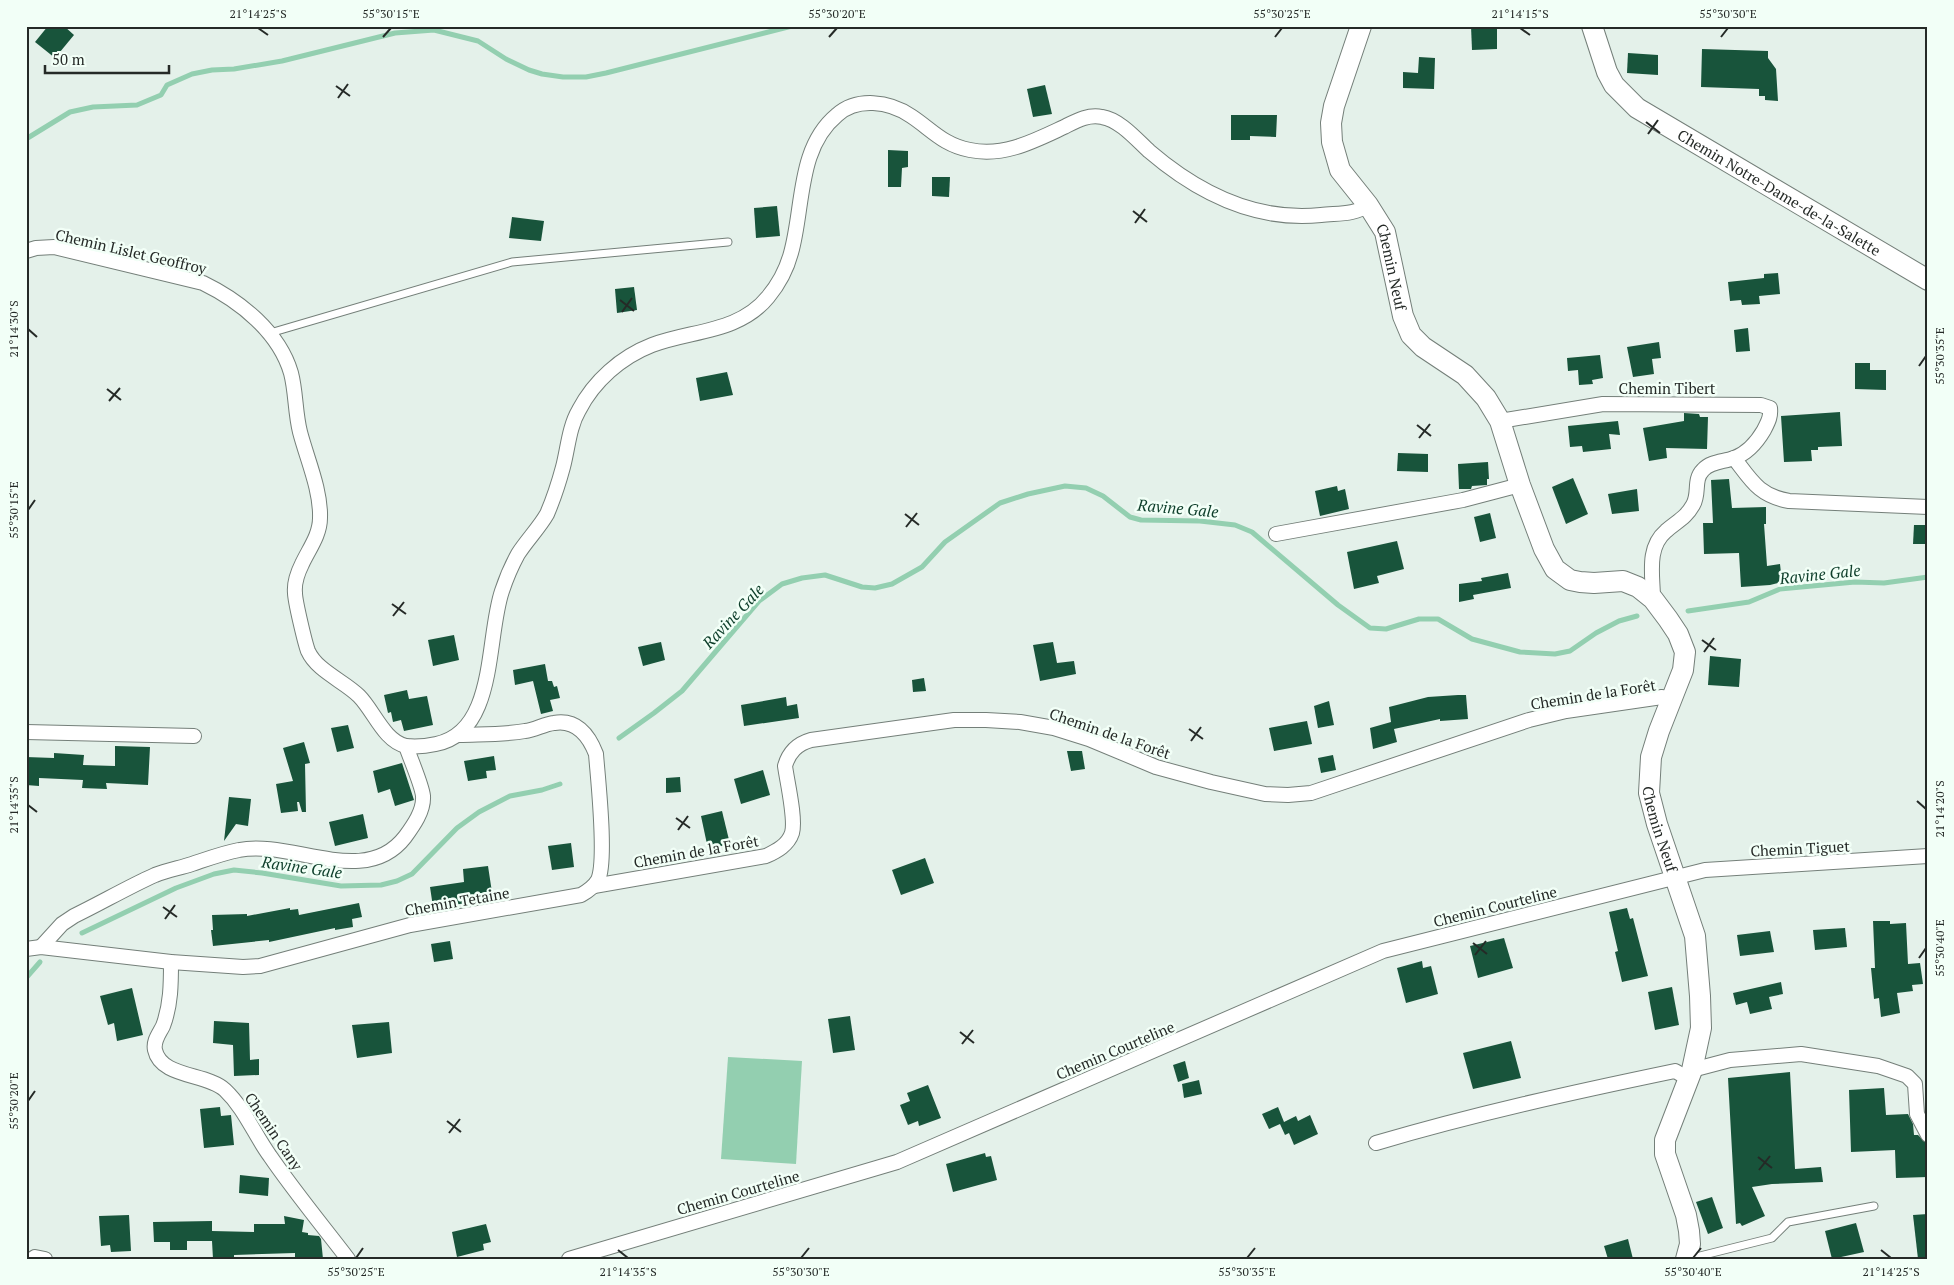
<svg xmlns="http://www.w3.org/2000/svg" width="1954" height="1285" viewBox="0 0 1954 1285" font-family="'PT Serif',serif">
	<rect width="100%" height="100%" fill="#e4f1ea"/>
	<path fill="#93cfb0" d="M728,1057L802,1061L796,1164L721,1159Z"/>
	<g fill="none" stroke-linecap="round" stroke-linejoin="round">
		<g stroke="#93cfb0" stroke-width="5">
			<path d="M26,139L70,112L93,107L137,105L161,95L167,85L192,74L212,70L234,69L282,61L395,33L434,30L478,41L506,59L529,70L542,74L563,77H586L606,73L792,26"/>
			<path d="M1688,611L1749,602L1780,589L1855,582L1884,583L1928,577"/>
			<path d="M619,738L654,713L682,691L759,601L782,584L802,578L825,575L862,587L875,588L892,584L922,567L945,542L1000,503L1028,494L1065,486L1086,488L1103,496L1130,517L1141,520L1200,521L1235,525L1252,532L1338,605L1370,628L1386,629L1419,619H1438L1472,639L1520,652L1555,654L1570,651L1596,633L1619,621L1637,616"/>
			<path d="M82,933L176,888L214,874L234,870L262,873L341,886L381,885L397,881L412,874L457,828L479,812L510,796L542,790L560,784"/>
			<path d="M26,978L40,962"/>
		</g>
	</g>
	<g fill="#18543b">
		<path d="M48,26H64L74,35L55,58L35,42Z"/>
		<path d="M1471,26H1497V49L1472,50Z"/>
		<path d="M1702,49L1768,51V58L1776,69L1778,101L1765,100V96H1759V89L1701,87Z"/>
		<path d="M1628,53L1658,55V75L1627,73Z"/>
		<path d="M1419,57L1435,58L1434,89L1403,88V72L1418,73Z"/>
		<path d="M1045,85L1052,114L1033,117L1027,89Z"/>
		<path d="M1231,115H1277L1276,137L1250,136V140H1231Z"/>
		<path d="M888,150L908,151V167L902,168L901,187H888Z"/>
		<path d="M932,177H950L949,197L932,196Z"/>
		<path d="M777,206L780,236L756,238L754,208Z"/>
		<path d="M512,217L544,221L541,241L509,238Z"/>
		<path d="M1778,273L1780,294L1759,296L1760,304L1742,305L1741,300L1730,301L1728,282L1764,278V274Z"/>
		<path d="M634,287L637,310L617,313L615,289Z"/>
		<path d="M1748,328L1750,351L1736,352L1734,330Z"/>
		<path d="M1659,342L1661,358L1652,359L1654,374L1633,377L1627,347Z"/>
		<path d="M1600,355L1603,378L1592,380L1593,384L1579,385L1578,370L1568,371L1567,358Z"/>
		<path d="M1855,363H1870V370H1886V390L1855,389Z"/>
		<path d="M727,372L733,395L700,401L696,378Z"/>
		<path d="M1840,412L1842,446L1818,447V450H1811L1812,461L1784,462L1781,416Z"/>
		<path d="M1684,413L1699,414L1700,417H1708L1707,449L1666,448L1667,458L1649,461L1643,428L1684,421Z"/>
		<path d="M1618,421L1620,435L1609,434L1611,449L1583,452L1582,446L1570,447L1568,426Z"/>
		<path d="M1398,453L1428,454V472L1397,471Z"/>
		<path d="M1488,462L1489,479H1487V485L1472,486L1471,489H1459L1458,464Z"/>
		<path d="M1573,478L1588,514L1566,524L1552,487Z"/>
		<path d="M1729,479L1732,508L1766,507V524H1764L1767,566L1780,564L1782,582L1770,585L1741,587L1739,553L1704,554L1703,523H1713L1711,480Z"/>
		<path d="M1337,486L1338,491L1345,489L1349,509L1320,516L1315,491Z"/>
		<path d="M1637,489L1639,511L1612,514L1608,494Z"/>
		<path d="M1490,513L1496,538L1480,542L1474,517Z"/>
		<path d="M1914,525H1928V544H1913Z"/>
		<path d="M1397,541L1404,569L1377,576L1379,583L1354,589L1347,552Z"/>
		<path d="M1508,573L1511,588L1473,595L1474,599L1459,602V584L1482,581L1481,578Z"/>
		<path d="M454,635L459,660L433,666L428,640Z"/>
		<path d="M661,642L665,660L643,666L638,647Z"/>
		<path d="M1053,642L1057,663L1074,661L1076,674L1040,681L1033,645Z"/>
		<path d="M1710,656L1741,659L1739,687L1708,685Z"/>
		<path d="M545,664L548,681H552L554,687L557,686L560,698L550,700L553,711L541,714L533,681L515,685L513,670Z"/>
		<path d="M924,678L926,691L913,692L912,680Z"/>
		<path d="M407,690L409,699L427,696L433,725L404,731L401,720L393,722L391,712L388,713L384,695Z"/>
		<path d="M1458,695H1466L1468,719L1440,721V719L1394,729L1397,742L1373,749L1370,728L1391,722L1389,707L1428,697Z"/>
		<path d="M786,697L787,706L797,704L799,718L744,726L741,705Z"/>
		<path d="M1329,701L1334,725L1318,728L1314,706Z"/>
		<path d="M1307,721L1312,744L1274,751L1269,728Z"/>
		<path d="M348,725L354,748L337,752L331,728Z"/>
		<path d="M304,742L310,763L305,764L306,812H302L299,802H297L298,811L281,813L276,784L293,781L283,748Z"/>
		<path d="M115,746L150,747L148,785L106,783L107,789L82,788L83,780L39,778V786L26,785V757L54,758V753L84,755L83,765L115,766Z"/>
		<path d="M1067,751H1082L1085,769L1071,771Z"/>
		<path d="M1333,755L1336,770L1321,773L1318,758Z"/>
		<path d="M494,756L496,770L486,771L487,778L468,781L464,761Z"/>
		<path d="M402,763L414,800L395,806L390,789L378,793L373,771Z"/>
		<path d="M763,770L770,795L741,804L734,779Z"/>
		<path d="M680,777L681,792L666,793V778Z"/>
		<path d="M229,797L251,799L248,826L236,824L224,841Z"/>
		<path d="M722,811L730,844L708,849L701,816Z"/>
		<path d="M363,814L368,838L335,846L329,822Z"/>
		<path d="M571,843L574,867L552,870L548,846Z"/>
		<path d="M925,858L934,883L901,895L892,870Z"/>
		<path d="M488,866L493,899L453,905V902L433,907L430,887L464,882L463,869Z"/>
		<path d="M359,903L362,917L352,919L353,927L335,930V928L269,942V940L213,946L211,930H213L212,915L247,914V916L290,908V910L298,909L299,915Z"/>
		<path d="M1627,908L1630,919L1633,918L1648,976L1622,982L1615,952L1618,951L1609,912Z"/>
		<path d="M1873,921H1890V924L1906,923L1908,964L1920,963L1923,984L1912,985L1913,991L1897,993L1900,1013L1881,1017L1879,998L1874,999L1871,968H1875Z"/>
		<path d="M1845,928L1847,947L1815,950L1813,930Z"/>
		<path d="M1770,931L1774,952L1740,956L1737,935Z"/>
		<path d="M1504,938L1513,968L1478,978L1470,946Z"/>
		<path d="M450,941L453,959L434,962L431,944Z"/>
		<path d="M1422,961L1423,968L1431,966L1438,994L1406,1003L1397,968Z"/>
		<path d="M1781,982L1783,994L1769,997L1772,1009L1750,1014L1747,1002L1736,1005L1733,993Z"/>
		<path d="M1672,987L1679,1025L1655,1030L1648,992Z"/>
		<path d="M132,988L143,1035L117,1041L114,1023L108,1025L100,996Z"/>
		<path d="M850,1016L855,1050L833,1053L828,1019Z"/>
		<path d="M214,1021L249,1023L250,1060L259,1059V1075L234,1076L233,1045L213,1043Z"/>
		<path d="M389,1022L392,1053L357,1058L352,1025Z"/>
		<path d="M1511,1041L1521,1078L1473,1089L1463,1053Z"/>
		<path d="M1185,1061L1189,1078L1178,1082L1173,1065Z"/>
		<path d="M1790,1072L1795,1169L1821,1167L1823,1182L1772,1184L1752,1187L1765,1216L1742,1226L1740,1223L1736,1224L1728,1078Z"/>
		<path d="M1199,1080L1202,1094L1184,1098L1182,1084Z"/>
		<path d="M928,1085L941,1118L919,1126L918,1121L908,1125L900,1105L910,1101L907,1093Z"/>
		<path d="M1884,1088L1886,1115L1908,1114L1913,1124L1914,1135H1918L1926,1143L1928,1177L1896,1178L1895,1150L1851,1152L1849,1090Z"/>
		<path d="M220,1107L221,1116L231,1115L234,1145L204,1148L200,1109Z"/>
		<path d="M1278,1107L1284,1122L1296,1116L1298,1121L1310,1115L1318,1134L1294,1145L1289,1133L1285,1135L1280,1124L1269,1129L1262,1114Z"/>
		<path d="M985,1153L986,1157L991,1156L997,1180L953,1192L946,1164Z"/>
		<path d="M240,1175L269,1178L268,1196L239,1193Z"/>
		<path d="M1712,1197L1723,1228L1708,1234L1696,1202Z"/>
		<path d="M1928,1214V1259H1918L1913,1215Z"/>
		<path d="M129,1215L131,1251L111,1252L110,1245L101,1246L99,1216Z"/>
		<path d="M284,1216L304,1220L302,1232L308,1233V1235L319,1236L321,1239L323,1259H295V1253L234,1255V1259H213L212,1241H187V1250H170V1242H154L153,1222L212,1221V1231L254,1232V1224H285Z"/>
		<path d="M1856,1223L1864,1252L1832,1259L1825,1231Z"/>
		<path d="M486,1224L491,1242L483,1244L484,1250L457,1257L452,1232Z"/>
		<path d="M1628,1239L1633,1259H1608L1604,1246Z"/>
	</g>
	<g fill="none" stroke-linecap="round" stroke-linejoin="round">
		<defs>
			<g id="lane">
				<path d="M270,333L512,262L728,242"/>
				<path d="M1688,1259L1772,1238L1788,1222L1874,1206"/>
			</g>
			<g id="street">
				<path d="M26,251L36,248L54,247L203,283C240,301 279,332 291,373C296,392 295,412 300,432C307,459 321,490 320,518C320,535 309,549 302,564C298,572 294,583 295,593C295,601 305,643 308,651C317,671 344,681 359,696C374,711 384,741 406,746C415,747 427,746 436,744C497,732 486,638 502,591C506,579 512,565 518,554C527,540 539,528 547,514C553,500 559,482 563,467C568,448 569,427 579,410C594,381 621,357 652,345C691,330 739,333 768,297C778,285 787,268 791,253C804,207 797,148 837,115C857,97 889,101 911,116C931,129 943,145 970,150C1004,157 1034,141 1064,127C1076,121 1088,114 1102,117C1120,120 1136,139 1149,151C1198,193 1255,222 1321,215C1337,213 1355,215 1368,205"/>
				<path d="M1500,421L1603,404L1761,405L1770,408C1771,417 1768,422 1764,430C1757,442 1748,453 1734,458C1724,462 1711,461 1703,470C1693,480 1700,493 1693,505C1685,519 1677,521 1666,531C1646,548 1653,576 1653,599"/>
				<path d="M1734,458C1751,480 1759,496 1789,501L1928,507"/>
				<path d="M1276,534L1463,500L1520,485"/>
				<path d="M26,732L194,736"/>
				<path d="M594,886L766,856C777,851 788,845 792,833C796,819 787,781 785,766C789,752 797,744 811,740L954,720H986L1020,722L1054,728L1089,739L1156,767L1211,782L1265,794L1288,795L1311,793L1529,720L1566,711L1662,697L1670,702"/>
				<path d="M41,947L62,924L74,916C101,903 128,887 155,875C167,870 180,868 192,864C207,859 223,853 239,850C291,839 365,889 405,837C413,826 424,811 423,796C422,785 410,758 406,746"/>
				<path d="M26,949L41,947L171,962L243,967L260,966L410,925L581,895C588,891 594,887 598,880C607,860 598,780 596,754C589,736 577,719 554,723C544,724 535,730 525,731C503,735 480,734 459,735"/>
				<path d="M171,962C171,983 171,1005 163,1026C159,1034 153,1041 155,1050C161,1078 207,1073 225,1090C245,1109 254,1134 270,1156C294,1191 322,1225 348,1259"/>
				<path d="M1692,1070L1730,1060L1801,1054L1878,1066L1907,1076L1915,1084L1917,1114L1928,1135"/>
				<path d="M1376,1143C1474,1114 1574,1092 1675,1071L1689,1079"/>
				<path d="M32,1259L35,1257L45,1259"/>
				<path d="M569,1259L897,1162L1383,951L1705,870L1928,856"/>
			</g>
			<g id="secondary">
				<path id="s1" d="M1361,26L1334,106L1331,123L1332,142L1340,170L1368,205L1385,232L1403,316L1411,335L1423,347L1465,375L1486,398L1500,421L1520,485L1544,549L1555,569L1570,580L1580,582L1594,583L1623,581L1638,587L1653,599L1668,619L1678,634L1685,652L1683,670L1659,731L1651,757L1649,793L1657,824L1695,936L1700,996L1701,1028L1692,1070L1665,1140V1154L1686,1215L1689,1231L1690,1244L1686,1259"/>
				<path id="s2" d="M1592,26L1607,72L1614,85L1637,108L1928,280"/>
			</g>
		</defs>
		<use href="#lane" stroke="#747f79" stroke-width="9"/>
		<use href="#street" stroke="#747f79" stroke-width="16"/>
		<use href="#secondary" stroke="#747f79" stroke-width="22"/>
		<use href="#lane" stroke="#fff" stroke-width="7"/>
		<use href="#street" stroke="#fff" stroke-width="14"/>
		<use href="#secondary" stroke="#fff" stroke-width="20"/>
	</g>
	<path fill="none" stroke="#252a27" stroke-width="2" d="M258,28L268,35M1520,28L1530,35M383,37L391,28M829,37L837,28M1275,37L1282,28M1721,37L1728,28M336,86L350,96M338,98L348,84M1646,122L1660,133M1648,134L1658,120M1133,211L1147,222M1135,223L1145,209M620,300L634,311M622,312L632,298M28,329L37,337M1919,366L1926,356M107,389L121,400M109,401L120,388M1417,425L1431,436M1419,438L1430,424M28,510L35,500M905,514L919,525M906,527L917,513M392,604L406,614M393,616L404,602M1702,640L1716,650M1704,652L1714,638M1189,729L1203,739M1191,741L1201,727M1917,801L1926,809M28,805L37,812M676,818L690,828M678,830L688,816M163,907L177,917M165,919L175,905M1473,943L1487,954M1475,955L1486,941M1919,958L1926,948M960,1032L974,1043M962,1044L973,1030M28,1101L35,1091M447,1121L461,1132M449,1133L460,1119M1758,1157L1772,1168M1759,1170L1770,1156M618,1250L628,1258M1881,1250L1891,1258M356,1258L363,1248M801,1258L809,1248M1247,1258L1255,1248M1693,1258L1701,1248"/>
	<g text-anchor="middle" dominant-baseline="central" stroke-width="5" stroke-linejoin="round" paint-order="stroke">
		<g font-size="15" fill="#252a27" stroke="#f2fff7">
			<text stroke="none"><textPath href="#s2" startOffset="261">Chemin Notre-Dame-de-la-Salette</textPath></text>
			<text transform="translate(131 251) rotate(13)">Chemin Lislet Geoffroy</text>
			<text stroke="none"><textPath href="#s1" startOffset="262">Chemin Neuf</textPath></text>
			<text x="1667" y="388">Chemin Tibert</text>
			<text transform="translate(1593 694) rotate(-9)">Chemin de la Forêt</text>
			<text transform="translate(1110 733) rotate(19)">Chemin de la Forêt</text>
			<text stroke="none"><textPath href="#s1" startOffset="971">Chemin Neuf</textPath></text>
			<text transform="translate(1800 848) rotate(-3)">Chemin Tiguet</text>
			<text transform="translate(696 851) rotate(-10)">Chemin de la Forêt</text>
			<text transform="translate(457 901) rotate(-10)">Chemin Tetaine</text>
			<text transform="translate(1495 906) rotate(-14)">Chemin Courteline</text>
			<text transform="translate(1115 1050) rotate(-23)">Chemin Courteline</text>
			<text transform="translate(274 1131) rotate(56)">Chemin Cany</text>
			<text transform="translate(738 1192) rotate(-16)">Chemin Courteline</text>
		</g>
		<g font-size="16" font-style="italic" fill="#0d3e2a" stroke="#f2fff7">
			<text transform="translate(1178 508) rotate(5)">Ravine Gale</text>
			<text transform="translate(1820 574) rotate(-6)">Ravine Gale</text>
			<text transform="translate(733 616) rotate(-47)">Ravine Gale</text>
			<text transform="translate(302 867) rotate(8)">Ravine Gale</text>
		</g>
	</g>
	<rect width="1954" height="1285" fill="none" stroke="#f2fff7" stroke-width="55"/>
	<path d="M45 65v8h124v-8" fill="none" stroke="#252a27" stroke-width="2.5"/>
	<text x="52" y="65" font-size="15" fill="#252a27" stroke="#f2fff7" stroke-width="4" paint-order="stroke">50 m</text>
	<rect x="28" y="28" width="1898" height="1230" fill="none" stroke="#252a27" stroke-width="2"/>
	<g font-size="12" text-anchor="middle" fill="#252a27">
		<text x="258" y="18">21°14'25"S</text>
		<text x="391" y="18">55°30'15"E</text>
		<text x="837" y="18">55°30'20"E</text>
		<text x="1282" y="18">55°30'25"E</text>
		<text x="1520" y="18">21°14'15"S</text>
		<text x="1728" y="18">55°30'30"E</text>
		<text transform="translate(14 329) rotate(-90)" y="4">21°14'30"S</text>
		<text transform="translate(1940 356) rotate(-90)" y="4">55°30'35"E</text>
		<text transform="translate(14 510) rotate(-90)" y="4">55°30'15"E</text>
		<text transform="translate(14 805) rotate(-90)" y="4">21°14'35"S</text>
		<text transform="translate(1940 809) rotate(-90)" y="4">21°14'20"S</text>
		<text transform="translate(1940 948) rotate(-90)" y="4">55°30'40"E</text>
		<text transform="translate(14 1101) rotate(-90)" y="4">55°30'20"E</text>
		<text x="356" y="1276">55°30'25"E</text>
		<text x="628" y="1276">21°14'35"S</text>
		<text x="801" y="1276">55°30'30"E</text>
		<text x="1247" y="1276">55°30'35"E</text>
		<text x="1693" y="1276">55°30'40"E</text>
		<text x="1891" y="1276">21°14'25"S</text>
	</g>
</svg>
